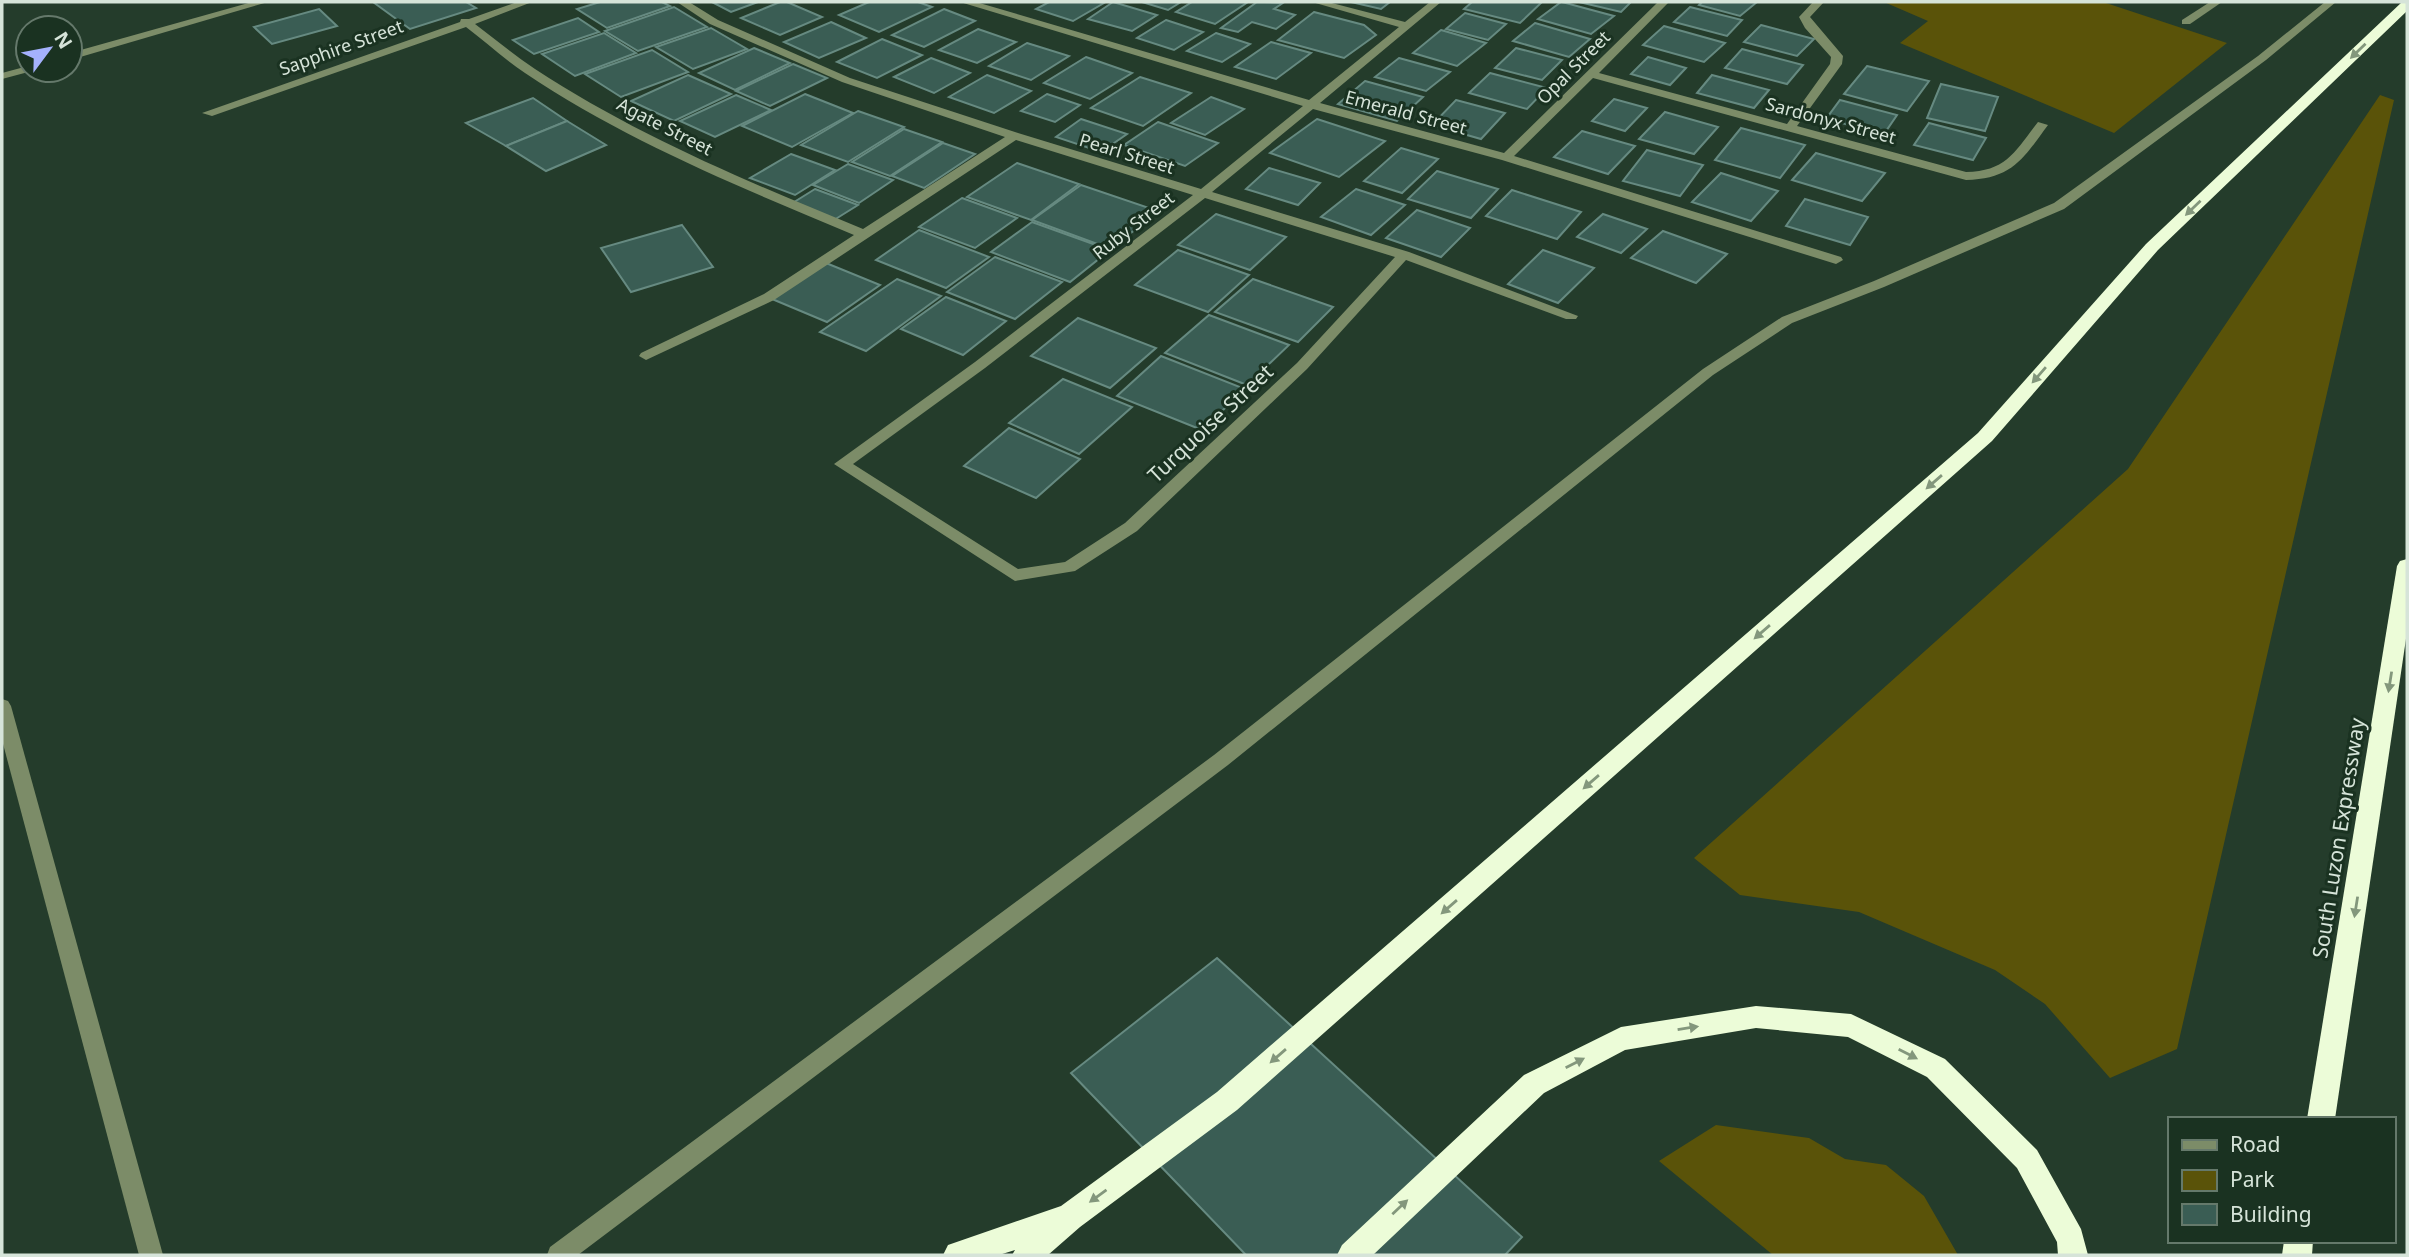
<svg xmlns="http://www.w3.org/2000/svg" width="2409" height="1257" viewBox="0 0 2409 1257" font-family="'Noto Sans',sans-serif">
	<rect width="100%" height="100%" fill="#243c2b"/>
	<g fill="#5a5309">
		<path d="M1884,2H2103L2227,43L2114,133L1900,43L1928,21Z"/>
		<path d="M2380,95L2394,100L2177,1049L2110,1078L2045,1004L1995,970L1859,912L1740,895L1694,858L2128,469Z"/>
		<path d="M1716,1125L1809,1138L1845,1159L1886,1165L1924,1196L1958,1255H1773L1659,1161Z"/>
	</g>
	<g fill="#3a5d54" stroke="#668a81" stroke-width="2">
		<path d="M373,2H466L476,8L410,29Z"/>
		<path d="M600,2H662L670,6L607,28L577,9Z"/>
		<path d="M712,2H758L731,12Z"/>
		<path d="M780,2H787L822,17L780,35L741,18Z"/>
		<path d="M869,2H918L932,7L879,32L839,15Z"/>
		<path d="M1049,2H1099L1104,3L1073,21L1036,9Z"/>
		<path d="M1113,2L1157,15L1132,31L1088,19Z"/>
		<path d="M1142,2H1181L1168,10Z"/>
		<path d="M1192,2H1248L1215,24L1176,12Z"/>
		<path d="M1257,2L1283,3L1274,9L1295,15L1276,29L1252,22L1238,32L1221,28Z"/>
		<path d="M1351,2H1390L1381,9Z"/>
		<path d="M1472,2H1542L1520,23L1464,9Z"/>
		<path d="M1561,2H1562L1614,16L1591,34L1538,19Z"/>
		<path d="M1579,2H1631L1621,12Z"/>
		<path d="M1702,2H1757L1740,16L1699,5Z"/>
		<path d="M674,7L707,27L638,51L605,31Z"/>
		<path d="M1690,7L1742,20L1727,36L1674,22Z"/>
		<path d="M319,9L337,26L272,44L254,27Z"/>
		<path d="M944,9L975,21L924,47L892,35Z"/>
		<path d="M1314,12L1364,25L1376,35L1344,58L1278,40Z"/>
		<path d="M1465,13L1506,24L1488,40L1446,29Z"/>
		<path d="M578,18L599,32L534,54L513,40Z"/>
		<path d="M1166,20L1203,32L1174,50L1137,38Z"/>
		<path d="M831,22L866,38L819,58L784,42Z"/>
		<path d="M1535,23L1590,39L1569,57L1513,41Z"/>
		<path d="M1761,25L1814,39L1797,56L1744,42Z"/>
		<path d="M1664,26L1725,43L1704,62L1643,45Z"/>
		<path d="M711,28L747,49L693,69L656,47Z"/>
		<path d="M978,29L1016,42L977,63L939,50Z"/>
		<path d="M1441,30L1486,43L1457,66L1413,53Z"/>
		<path d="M604,33L636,53L575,76L542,54Z"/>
		<path d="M1216,33L1250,44L1222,62L1187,51Z"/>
		<path d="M882,39L922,55L877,78L837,62Z"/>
		<path d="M1271,42L1311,53L1276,79L1235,67Z"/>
		<path d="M1027,43L1069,56L1031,80L989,66Z"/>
		<path d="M754,48L790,63L735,90L699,73Z"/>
		<path d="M1516,48L1562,60L1542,80L1495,68Z"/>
		<path d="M1742,49L1803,65L1787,84L1725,68Z"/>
		<path d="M652,50L688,72L621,97L585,74Z"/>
		<path d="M1086,57L1132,73L1090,99L1044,83Z"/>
		<path d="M1648,57L1686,68L1670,85L1631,74Z"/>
		<path d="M931,58L970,73L934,93L894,77Z"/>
		<path d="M1399,58L1450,72L1426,91L1375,77Z"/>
		<path d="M793,64L827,78L770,106L736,91Z"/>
		<path d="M1867,66L1929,81L1907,111L1844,94Z"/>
		<path d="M1490,73L1547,88L1527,109L1469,93Z"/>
		<path d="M688,75L731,94L674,121L631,101Z"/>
		<path d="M987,75L1031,91L994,113L949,97Z"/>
		<path d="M1712,75L1769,90L1754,108L1697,93Z"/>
		<path d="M1140,77L1191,93L1143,126L1091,108Z"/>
		<path d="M1365,81L1423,97L1397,121L1338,104Z"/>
		<path d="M1941,84L1998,97L1985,131L1927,118Z"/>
		<path d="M805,94L853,113L792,147L742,126Z"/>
		<path d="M1047,94L1080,105L1055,122L1021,111Z"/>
		<path d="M736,95L771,110L715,137L680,121Z"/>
		<path d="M1211,97L1244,109L1205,135L1171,123Z"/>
		<path d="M533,98L567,121L506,146L466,123Z"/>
		<path d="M1614,99L1647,108L1625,131L1592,121Z"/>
		<path d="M1456,100L1505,113L1481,139L1432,125Z"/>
		<path d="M1840,100L1897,115L1884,134L1826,119Z"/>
		<path d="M858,111L904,127L848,162L801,145Z"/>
		<path d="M1665,112L1718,127L1694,154L1639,139Z"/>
		<path d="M1081,119L1127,134L1101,152L1056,137Z"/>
		<path d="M1317,119L1385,141L1339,177L1270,153Z"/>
		<path d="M567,121L606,145L546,171L506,146Z"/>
		<path d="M1158,122L1218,143L1185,166L1124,145Z"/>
		<path d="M1929,123L1986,138L1973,160L1914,145Z"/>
		<path d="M1741,128L1805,145L1780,178L1715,160Z"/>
		<path d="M904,129L942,142L890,176L852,162Z"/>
		<path d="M1582,131L1635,146L1608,174L1554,157Z"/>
		<path d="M943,143L975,154L924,188L892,176Z"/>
		<path d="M1401,148L1438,159L1402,193L1364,181Z"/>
		<path d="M1647,150L1703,165L1680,196L1623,181Z"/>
		<path d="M1816,153L1885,173L1862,201L1792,180Z"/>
		<path d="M791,154L835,170L795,195L750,178Z"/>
		<path d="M1017,163L1079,184L1031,220L967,197Z"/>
		<path d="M848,164L893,180L859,203L813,185Z"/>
		<path d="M1269,168L1320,183L1298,205L1246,189Z"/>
		<path d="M1437,171L1498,189L1471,218L1408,199Z"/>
		<path d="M1721,173L1778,191L1751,221L1692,202Z"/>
		<path d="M1081,185L1158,211L1111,249L1032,220Z"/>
		<path d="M815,189L858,205L834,220L791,204Z"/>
		<path d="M1356,189L1405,205L1371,235L1321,217Z"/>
		<path d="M1512,190L1581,212L1557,239L1486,216Z"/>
		<path d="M962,198L1017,218L975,248L919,227Z"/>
		<path d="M1805,199L1868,217L1850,245L1786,226Z"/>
		<path d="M1417,210L1470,228L1441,257L1386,238Z"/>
		<path d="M1216,214L1286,237L1250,270L1178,245Z"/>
		<path d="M1603,214L1647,229L1621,253L1577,237Z"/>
		<path d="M1032,222L1110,250L1070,282L991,252Z"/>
		<path d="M682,225L713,267L631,292L601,248Z"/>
		<path d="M919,230L989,257L946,288L876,260Z"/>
		<path d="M1663,231L1727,254L1696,283L1631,258Z"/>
		<path d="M1178,250L1249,275L1208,312L1135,285Z"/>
		<path d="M1543,250L1594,268L1558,303L1508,284Z"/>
		<path d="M995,257L1062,282L1015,319L947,292Z"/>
		<path d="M826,263L880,285L827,322L772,299Z"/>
		<path d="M897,279L941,296L866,351L820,332Z"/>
		<path d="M1253,279L1333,307L1298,342L1215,312Z"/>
		<path d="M946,297L1006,321L963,355L901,329Z"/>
		<path d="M1209,315L1289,345L1247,385L1165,353Z"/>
		<path d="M1078,318L1156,348L1110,388L1031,356Z"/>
		<path d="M1161,356L1245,389L1202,430L1117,396Z"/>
		<path d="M1063,379L1132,407L1079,454L1009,423Z"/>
		<path d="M1009,428L1080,459L1036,498L964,466Z"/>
		<path d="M1217,958L1522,1237L1505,1255H1246L1071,1073Z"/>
	</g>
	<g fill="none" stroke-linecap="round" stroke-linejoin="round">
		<g fill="#7c8c68" fill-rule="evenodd">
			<path d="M252,2H268L70,60V53Z"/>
			<path d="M517,2H532L475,24C495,39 514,55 535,69C637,136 751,183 863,229L1005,137L842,82L710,24L677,2H689L718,20L850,78L1018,133L1201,189L1303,106L960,2H976L1309,100L1399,27L1312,2H1328L1405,22L1430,2H1441L1320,103L1504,153L1658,2H1669L1599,73L1787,124L1830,64L1831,57L1805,28L1799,17L1813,2H1824L1810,17L1843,56L1842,64L1797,126L1966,172C2007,171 2015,151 2038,122L2048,125C2023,159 2012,179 1966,180L1593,78L1514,156L1841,257L1843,260L1836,264L1502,160L1313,109L1212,192L1409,252L1578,316L1576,319H1566L1406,260L1307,369L1137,531L1075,571L1015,581L834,464L975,362L1193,195L1016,140L774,300L646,360L639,356L641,353L764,294L854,235C742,188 626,141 525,73C504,59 486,42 466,27L212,116L202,113L460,22L461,19H469ZM1205,198L1395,257L1297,363L1125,523L1065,562L1018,569L853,464L985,368Z"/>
			<path d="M2210,2H2222L2190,24H2182V20Z"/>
			<path d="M2325,2H2336L2266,60L2064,209L1884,287L1792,323L1713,375L1228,765L578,1255H547L550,1247L1214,755L1703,369L1782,317L1874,281L2054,203L2258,56Z"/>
			<path d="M28,66V70L32,71L2,79V73Z"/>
			<path d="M2,699L8,701L11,706L163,1255H139L2,740Z"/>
		</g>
		<g fill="#ecfcd8" fill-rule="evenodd">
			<path d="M2402,2H2407V11L2158,250L1992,441L1237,1110L1080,1227L1048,1255H1012L1015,1250L999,1255H943L948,1245L1061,1206L1217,1092L1978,433L2146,244Z"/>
			<path d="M2407,559V632L2335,1119H2307L2397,566L2400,561Z"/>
			<path d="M1756,1006L1851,1014L1945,1059L2037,1150L2081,1229L2088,1255H2058L2057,1242L2017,1168L1927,1077L1848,1037L1756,1028L1625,1050L1544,1093L1373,1255H1337L1342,1245L1524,1075L1621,1027Z"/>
			<path d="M2284,1241H2313L2312,1255H2282Z"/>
		</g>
	</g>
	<defs><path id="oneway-solid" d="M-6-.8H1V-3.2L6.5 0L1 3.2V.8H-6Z" transform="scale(1.75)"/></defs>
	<g fill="#83977c">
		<use href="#oneway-solid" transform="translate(2358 51) rotate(136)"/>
		<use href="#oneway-solid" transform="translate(2193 208) rotate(136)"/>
		<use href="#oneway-solid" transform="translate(2039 375) rotate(131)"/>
		<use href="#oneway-solid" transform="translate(1934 482) rotate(139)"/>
		<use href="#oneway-solid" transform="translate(1762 632) rotate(139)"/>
		<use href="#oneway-solid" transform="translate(2390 682) rotate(99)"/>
		<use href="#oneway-solid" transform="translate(1591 782) rotate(139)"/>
		<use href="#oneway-solid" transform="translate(1449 907) rotate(139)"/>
		<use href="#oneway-solid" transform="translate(2356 907) rotate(99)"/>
		<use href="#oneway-solid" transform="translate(1688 1028) rotate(-9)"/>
		<use href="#oneway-solid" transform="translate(1908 1054) rotate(27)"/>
		<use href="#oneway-solid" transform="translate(1278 1056) rotate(139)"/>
		<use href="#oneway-solid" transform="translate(1575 1063) rotate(-27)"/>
		<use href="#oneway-solid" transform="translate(1098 1196) rotate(144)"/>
		<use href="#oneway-solid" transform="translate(1400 1207) rotate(-43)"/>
	</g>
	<g text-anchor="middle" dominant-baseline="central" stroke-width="6" stroke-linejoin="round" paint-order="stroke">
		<g font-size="18" fill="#d6e4d9" stroke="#1a3221">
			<text transform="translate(341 47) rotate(-20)">Sapphire Street</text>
			<text transform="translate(1573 67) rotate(-45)">Opal Street</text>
			<text transform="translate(1406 112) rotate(15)">Emerald Street</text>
			<text transform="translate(1831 120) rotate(15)">Sardonyx Street</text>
			<text transform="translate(665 126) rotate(27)">Agate Street</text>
			<text transform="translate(1127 153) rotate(17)">Pearl Street</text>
			<text transform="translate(1133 225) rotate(-38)">Ruby Street</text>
		</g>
		<g font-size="21" fill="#d6e4d9" stroke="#1a3221">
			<text transform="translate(1210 423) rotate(-43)">Turquoise Street</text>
			<text transform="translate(2338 838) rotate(-81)">South Luzon Expressway</text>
		</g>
	</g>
	<rect width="2409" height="1257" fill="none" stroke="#d6e4d9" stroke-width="7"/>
	<rect x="2168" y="1117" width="228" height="126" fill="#1a3221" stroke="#65796b" stroke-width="2"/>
	<rect x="2182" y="1140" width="35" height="10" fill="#7c8c68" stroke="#65796b" stroke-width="2"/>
	<text x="2230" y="1152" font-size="21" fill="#d6e4d9">Road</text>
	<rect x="2182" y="1170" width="35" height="21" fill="#5a5309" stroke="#65796b" stroke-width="2"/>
	<text x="2230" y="1187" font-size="21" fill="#d6e4d9">Park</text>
	<rect x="2182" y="1204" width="35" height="21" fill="#3a5d54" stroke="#65796b" stroke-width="2"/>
	<text x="2230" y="1222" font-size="21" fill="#d6e4d9">Building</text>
	<g transform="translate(49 49) rotate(58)"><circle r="33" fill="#1a3221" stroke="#65796b" stroke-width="2"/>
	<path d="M0-5L12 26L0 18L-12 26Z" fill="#a4b1fc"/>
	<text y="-10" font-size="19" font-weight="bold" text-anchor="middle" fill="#d6e4d9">N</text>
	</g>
</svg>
